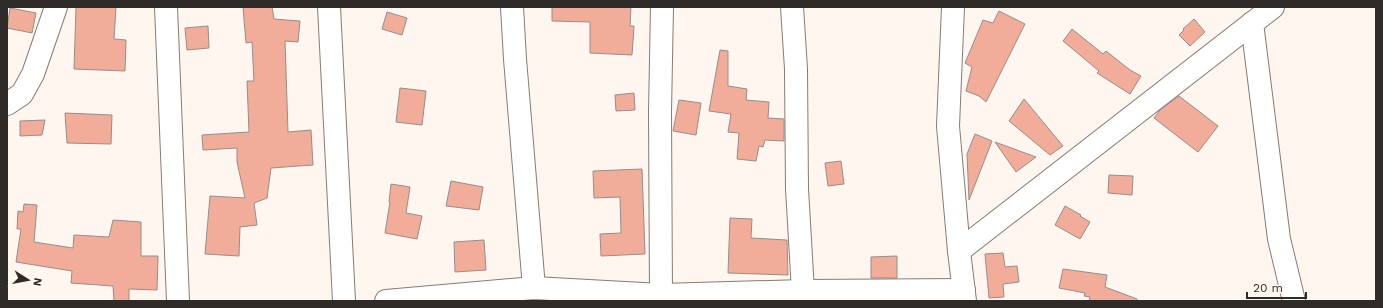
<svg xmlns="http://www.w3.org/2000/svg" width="1383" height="308" viewBox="0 0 1383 308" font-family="'Work Sans',sans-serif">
	<rect width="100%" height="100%" fill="#fff6ef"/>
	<g fill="#f1ad99" stroke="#998c88">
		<path d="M76,7H116L114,39L126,40L125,71L74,69Z"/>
		<path d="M243,7H272L274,19L300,21L298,42L285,41L288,132L311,130L313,165L271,168L267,198L254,203L257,225L240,227L239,256L205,254L210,196L245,198L237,162V148L203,150L202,135L249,132L247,81H254L252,42L246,43Z"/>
		<path d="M552,7H631L630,26H634L632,55L590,53V22L552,21Z"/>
		<path d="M10,8L36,13L32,33L7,28Z"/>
		<path d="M999,11L1025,24L986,102L979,96L966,91L972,67L965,63L983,20L993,23Z"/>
		<path d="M387,12L407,18L402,35L382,29Z"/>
		<path d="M1194,19L1205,32L1190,46L1179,35L1184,30L1183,29Z"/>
		<path d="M208,26L209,48L187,50L185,28Z"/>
		<path d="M1072,29L1103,54L1106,51L1130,70L1141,76L1130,94L1097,73L1099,71L1063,41Z"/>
		<path d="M720,50L728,51V86L747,89L746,100L769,102L768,118L784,119V141L765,140L763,147L759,146L756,161L737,159L739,133L728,132L731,114L709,111Z"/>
		<path d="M400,88L426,91L422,125L396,122Z"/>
		<path d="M634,93L635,110L616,111L615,95Z"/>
		<path d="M1179,96L1218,126L1198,152L1154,118L1160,110Z"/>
		<path d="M1024,99L1063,146L1050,155L1009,121Z"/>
		<path d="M679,100L701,103L696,135L673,131Z"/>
		<path d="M65,113L112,115L111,144L67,143Z"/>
		<path d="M45,120L42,135L20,136V121Z"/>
		<path d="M975,134L992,141L969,200L967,154Z"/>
		<path d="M995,142L1036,157L1016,172Z"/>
		<path d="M841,161L844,184L828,186L825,163Z"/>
		<path d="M642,169L645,254L601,256L600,234L621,233L620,197L594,198L593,171Z"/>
		<path d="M1109,175L1133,176L1132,195L1108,193Z"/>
		<path d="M451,181L483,187L479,210L446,206Z"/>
		<path d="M391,184L410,187L406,213L422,216L417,239L385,233L390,202H389Z"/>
		<path d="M24,204L37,205L34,242L73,248L74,235L109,237L113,220L141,222V256H158L157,290L129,289V301H114L113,286L71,283L72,271L16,262L21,229H17L18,211L23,212Z"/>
		<path d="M1065,206L1081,215L1080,216L1090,222L1080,239L1055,225Z"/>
		<path d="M730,218L752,219L751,238L787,240L788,275L728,273Z"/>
		<path d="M484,240L486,270L455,272L454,242Z"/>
		<path d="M1003,253L1005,267L1017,266L1019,282L1003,284L1004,297L989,298L985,254Z"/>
		<path d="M897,256V278H871V257Z"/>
		<path d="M1063,269L1107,275L1105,287L1137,299V301H1089L1090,297L1084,296L1085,293L1059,288Z"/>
	</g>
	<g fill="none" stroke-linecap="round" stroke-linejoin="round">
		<defs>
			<g id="minor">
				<path d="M166,7L178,301"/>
				<path d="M329,7L344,301"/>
				<path d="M512,7L515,59L534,288"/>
				<path d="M792,7L796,69L797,189L803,291"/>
				<path d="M953,7L948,126L959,251L965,301"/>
				<path d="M1252,23L1279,239L1294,301"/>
				<path d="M7,104L22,94L33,74L56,7"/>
				<path d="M959,251L1273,7"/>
				<path d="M661,295L660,112L662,7"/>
				<path d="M386,301L534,288L661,295L803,291L964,290"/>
			</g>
		</defs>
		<use href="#minor" stroke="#867c75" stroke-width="24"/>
		<use href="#minor" stroke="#fff" stroke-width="22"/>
	</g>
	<rect width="1383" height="308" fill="none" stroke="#2f2b28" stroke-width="16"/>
	<g transform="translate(28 280) rotate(101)" stroke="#fff6ef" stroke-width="3" paint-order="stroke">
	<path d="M0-3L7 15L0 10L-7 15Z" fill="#2f2b28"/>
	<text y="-6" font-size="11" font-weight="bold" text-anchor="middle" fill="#2f2b28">N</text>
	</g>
	<path d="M1247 292v6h59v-6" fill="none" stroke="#2f2b28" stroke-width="2"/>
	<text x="1253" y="292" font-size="12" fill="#2f2b28" stroke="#fff6ef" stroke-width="3" paint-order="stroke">20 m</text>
</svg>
